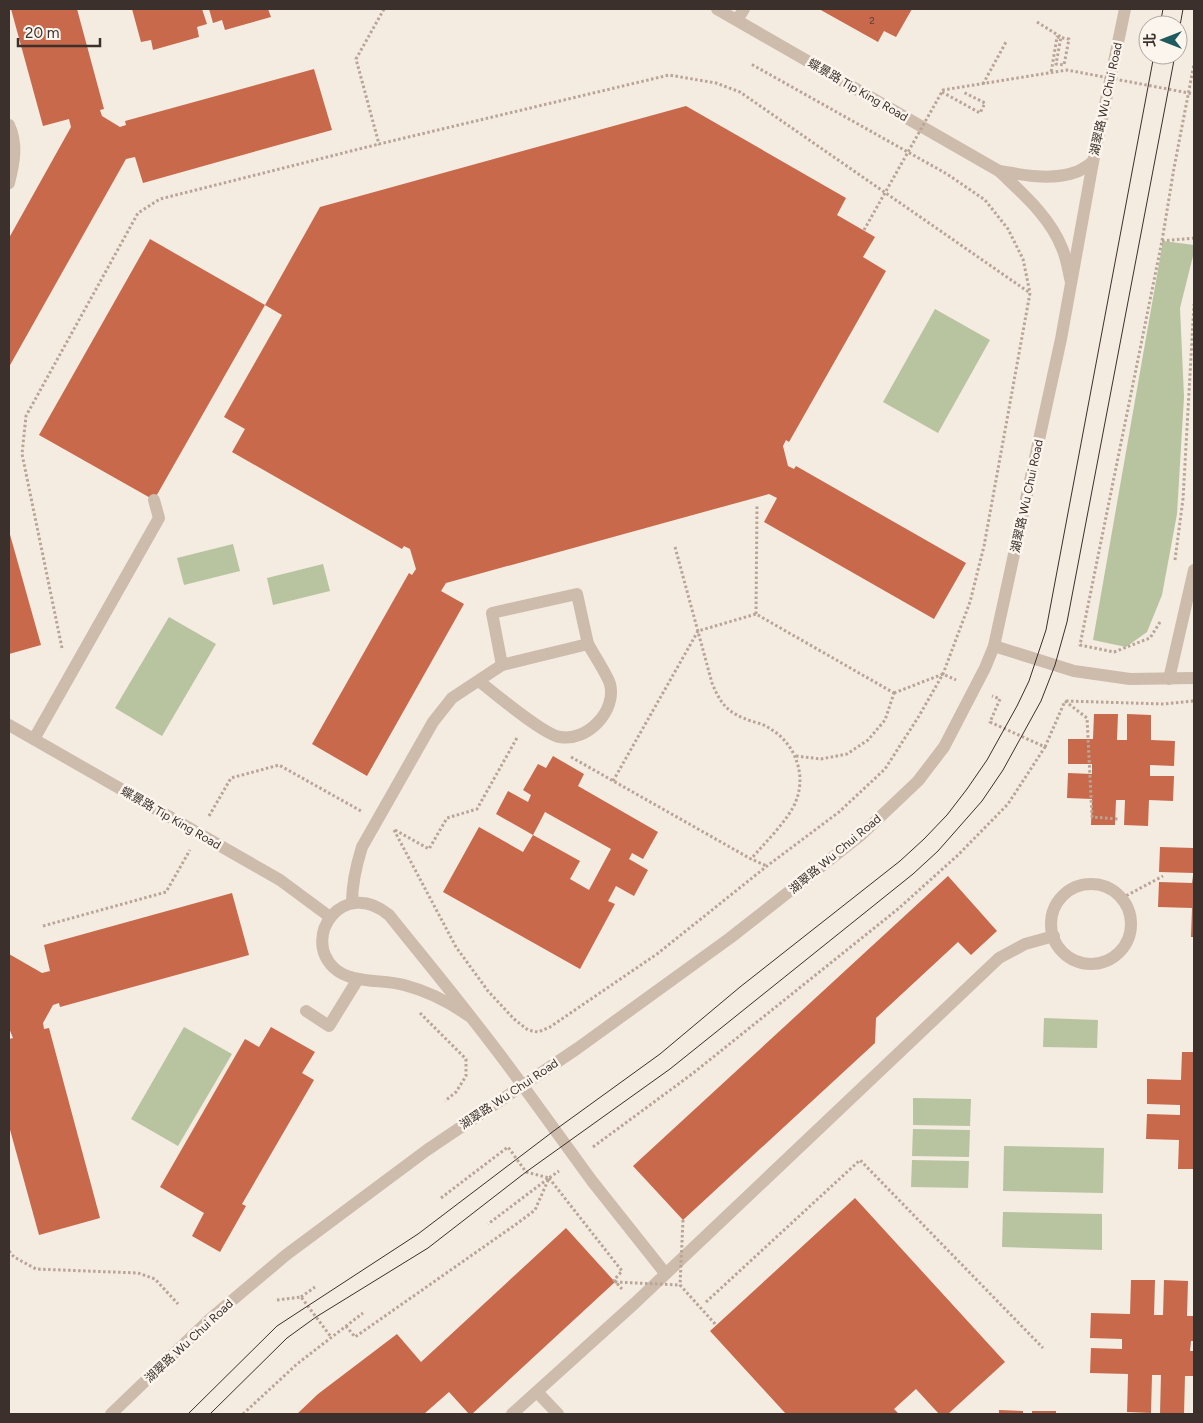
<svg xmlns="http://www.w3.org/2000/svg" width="1203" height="1423" viewBox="0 0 1203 1423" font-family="Figtree,'Noto Sans TC',sans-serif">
	<rect width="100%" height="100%" fill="#f4ebe1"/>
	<g fill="#b8c4a0">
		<path d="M1163,241L1194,245V252L1180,308L1184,397L1177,514L1162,595L1147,632L1126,647L1093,640Z"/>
		<path d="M935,309L990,340L938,433L883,402Z"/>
		<path d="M233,544L240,571L184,585L177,558Z"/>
		<path d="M323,564L330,591L273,605L267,578Z"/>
		<path d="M169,617L216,644L162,736L115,708Z"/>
		<path d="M1044,1018L1098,1020L1097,1048L1043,1047Z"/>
		<path d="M184,1027L232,1054L178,1146L131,1119Z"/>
		<path d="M913,1098L971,1099L970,1126L913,1125Z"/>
		<path d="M913,1129L970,1130L969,1157L912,1156Z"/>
		<path d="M1004,1146L1104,1148L1103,1193L1003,1191Z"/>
		<path d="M912,1160L969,1161L968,1188L911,1187Z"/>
		<path d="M1003,1212L1102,1214V1250L1002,1247Z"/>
	</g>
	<g fill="#c8694b">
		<path d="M11,9H77L104,109L100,110L102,116L120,127L126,125L125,121L314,69L332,130L143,183L135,157L126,159L9,367V238L71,127L69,119L43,126Z"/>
		<path d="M132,9H202L207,24L197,27L199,37L153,50L151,40L141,42Z"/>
		<path d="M209,9H268L271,17L225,30L222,20L213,23Z"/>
		<path d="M819,9H912L896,37L884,31L878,42Z"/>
		<path d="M686,106L846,198L837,215L875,237L863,257L886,271L789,442L786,440L783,446L788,466L794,469L796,466L966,563L934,619L764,522L777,498L769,494L446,583L441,591L464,604L367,776L312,744L409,573L412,575L416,569L410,549L404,546L402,549L232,452L245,429L224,417L282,315L265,305L154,500L39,435L150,239L265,305L320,207Z"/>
		<path d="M9,531L41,645L9,654Z"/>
		<path d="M1094,714H1118L1117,740H1127V714L1151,715V740L1175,741L1174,766L1150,765V776H1174L1173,801L1149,800L1148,826L1124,825L1125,800H1116L1115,825H1091L1092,799L1067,798L1068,773L1092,774V764H1068V739H1093Z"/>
		<path d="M553,756L584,774L578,786L658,832L643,859L632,853L629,859L648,870L634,896L616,886L608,901L615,904L580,969L443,892L479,827L523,852L533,835L580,861L570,879L589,890L611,849L545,812L533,835L496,814L508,791L528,802L531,795L523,790L538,764L546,768Z"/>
		<path d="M1160,847L1194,848V873L1159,872Z"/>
		<path d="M948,876L997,931L971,955L958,942L876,1018L875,1043L683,1220L633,1166Z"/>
		<path d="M1193,876H1194V937H1191L1192,908L1158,907L1159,882L1192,883Z"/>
		<path d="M232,893L249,955L60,1007L59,1003L53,1005L43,1023L44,1029L49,1028L100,1218L39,1235L9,1126V1039L13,1038L9,1028V954L42,973L50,971L44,945Z"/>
		<path d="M271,1027L315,1052L302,1073L314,1080L242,1204L246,1206L220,1252L192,1236L204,1213L160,1187L245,1039L259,1047Z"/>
		<path d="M1182,1052H1194V1169H1178L1179,1140L1146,1139L1147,1114L1180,1115V1105L1147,1104V1079L1181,1080Z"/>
		<path d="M855,1198L1005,1362L948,1414H939L916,1389L894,1409L899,1414H786L710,1331Z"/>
		<path d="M566,1228L615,1282L472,1414H469L449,1392L424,1414H297L318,1394L397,1334L421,1362Z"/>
		<path d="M1131,1280H1155L1154,1315H1163L1164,1280L1188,1281L1187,1316H1194V1341H1191L1190,1351H1194V1376H1185L1184,1414L1160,1413L1161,1375H1152L1151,1413L1127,1412L1128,1374L1090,1373L1091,1348L1122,1349V1339L1090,1338L1091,1313L1130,1314Z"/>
		<path d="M999,1410L1023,1411V1414H999Z"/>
		<rect x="1032" y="1411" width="24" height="3"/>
	</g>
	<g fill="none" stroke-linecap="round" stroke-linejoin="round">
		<g stroke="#b9a596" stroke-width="3" stroke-dasharray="2.5 2.5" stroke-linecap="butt">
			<path d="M384,9L356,59L379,144L669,75L716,83L740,92L1030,293"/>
			<path d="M1037,22L1061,37L1056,64L1064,65L1069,39L1057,37L1051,73"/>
			<path d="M983,84L1006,42"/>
			<path d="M942,92L980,113L985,103L963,92"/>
			<path d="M1162,241L1194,238"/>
			<path d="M675,547L712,683C721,705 728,713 751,721C757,723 764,724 769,728C794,742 807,773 796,801C790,818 763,845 751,859"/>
			<path d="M1175,560L1183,499L1194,304"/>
			<path d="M756,614L757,505"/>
			<path d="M1160,622L1150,638L1114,652L1080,645L1162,241L1174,168L1194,64"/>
			<path d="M62,648L22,454L26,416L138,213L160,199L379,144"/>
			<path d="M894,693L943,674L956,680"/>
			<path d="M1065,701L1087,718L1092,817L1118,819"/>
			<path d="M1066,701L1164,704L1194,701"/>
			<path d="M1045,747L1065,701"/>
			<path d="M796,756L821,759L847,754L868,740L885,720L894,693"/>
			<path d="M571,757L751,859L767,866"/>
			<path d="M613,781L698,631L756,614L894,693"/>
			<path d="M209,816L231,778L279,765L361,811"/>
			<path d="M394,830L456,947L488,991L514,1019L528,1030L538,1032L550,1027L657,954L767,866L839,812L885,769L919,716L943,674L970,602L984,546L1030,293L1023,259L1008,229L985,200L947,174L751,64"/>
			<path d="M395,830L429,849L447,818L477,809L518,736"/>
			<path d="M1122,898L1163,876"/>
			<path d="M43,926L166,892L190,850"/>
			<path d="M420,1013L466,1059V1076L456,1092L445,1101"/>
			<path d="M593,1147L692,1074L898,909L958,855L1008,804L1045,747L990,722L1000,699L992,696"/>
			<path d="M549,1178L622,1271L614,1280L622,1289"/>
			<path d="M441,1198L508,1147L526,1172L549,1178L488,1224"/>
			<path d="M9,1251L14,1257L36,1269L138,1273L155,1279L178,1304"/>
			<path d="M301,1297L315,1287"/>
			<path d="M277,1300L301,1297L331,1337"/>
			<path d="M706,1302L860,1160L1043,1348"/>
			<path d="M346,1326L355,1337L515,1225L535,1210L549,1178L559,1171"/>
			<path d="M243,1414L297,1364L363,1313"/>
		</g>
		<g stroke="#cdbbac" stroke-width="12">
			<path d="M717,9L999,171C1023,194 1050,217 1062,248C1067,259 1068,271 1071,282"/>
			<path d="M737,20L744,9"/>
			<path d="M9,125C18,144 14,163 9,183"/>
			<path d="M999,171C1024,175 1051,181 1076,172C1082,170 1088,165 1093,162"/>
			<path d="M502,665L492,613L577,594L588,644"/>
			<path d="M9,725L280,880L330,917"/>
			<path d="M34,739L159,518L154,500"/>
			<circle cx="1091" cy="924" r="40"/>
			<path d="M352,903C352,883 356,866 362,847L433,722L452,698L502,665L588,644C593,653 608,676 610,684C617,711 587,742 560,737C544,735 494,693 479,681"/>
			<path d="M306,1011L329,1026L358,979"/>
			<path d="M523,1086L592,1181L665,1273"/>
			<path d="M537,1392L558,1414"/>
			<path d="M512,1414L635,1303L999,958L1025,944L1054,936"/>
		</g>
		<g stroke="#cdbbac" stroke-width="12">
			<path d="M994,646L1074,671L1130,679L1194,678"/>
			<path d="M1169,679L1194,570"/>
			<path d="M469,1016C449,1002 428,991 404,985C382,979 351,984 334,968C301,937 343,877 389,915C434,971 481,1027 523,1086"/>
		</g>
		<path stroke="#cdbbac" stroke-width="12" d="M111,1414L210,1319L286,1255L427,1150L578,1048L730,938L861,835L918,781L944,747L985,668L994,646L1061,339L1093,162L1125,9"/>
		<g stroke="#3b302b" stroke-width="1">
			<path d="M1160,25L1163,9"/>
			<path d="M1178,37L1183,9"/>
			<path d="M188,1414L277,1326L418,1234L555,1130L660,1054L740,987L900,861L924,839L947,815L967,789L987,760L1017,706L1029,681L1046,630L1154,55"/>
			<path d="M210,1414L287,1338L316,1317L428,1248L526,1172L670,1069L913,874L938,851L982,801L1003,770L1041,701L1055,665L1067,622L1175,55"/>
		</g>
		<g stroke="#b9a596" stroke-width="3" stroke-dasharray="2.5 2.5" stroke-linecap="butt">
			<path d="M864,230L943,90L1067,70L1194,94"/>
			<path d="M683,1220L680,1285L716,1325"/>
			<path d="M615,1282L680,1285"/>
		</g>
	</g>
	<g text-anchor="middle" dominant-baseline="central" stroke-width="5" stroke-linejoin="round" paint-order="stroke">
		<g font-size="10" fill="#5e3e33">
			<text x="872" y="20">2</text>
		</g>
		<g font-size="12" fill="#3b302b" stroke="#fbf5ee">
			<text transform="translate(858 90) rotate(30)">蝶景路 Tip King Road</text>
			<text transform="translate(1106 99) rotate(-78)">湖翠路 Wu Chui Road</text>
			<text transform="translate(1027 496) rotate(-78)">湖翠路 Wu Chui Road</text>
			<text transform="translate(171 818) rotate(30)">蝶景路 Tip King Road</text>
			<text transform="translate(835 854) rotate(-40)">湖翠路 Wu Chui Road</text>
			<text transform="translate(509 1094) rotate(-34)">湖翠路 Wu Chui Road</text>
			<text transform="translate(189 1341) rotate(-43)">湖翠路 Wu Chui Road</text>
		</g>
	</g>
	<rect width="1203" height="1423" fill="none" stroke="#3b302b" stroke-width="20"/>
	<g transform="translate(1163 40) rotate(270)"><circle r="24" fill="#fbf5ee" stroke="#aea6a0"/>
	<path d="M0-4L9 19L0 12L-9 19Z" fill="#1f5a5e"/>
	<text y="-8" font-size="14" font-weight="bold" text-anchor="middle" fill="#3b302b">北</text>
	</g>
	<path d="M18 38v8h82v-8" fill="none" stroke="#3b302b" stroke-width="2.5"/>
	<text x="25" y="38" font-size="15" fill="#3b302b" stroke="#fbf5ee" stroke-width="4" paint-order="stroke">20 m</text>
</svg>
